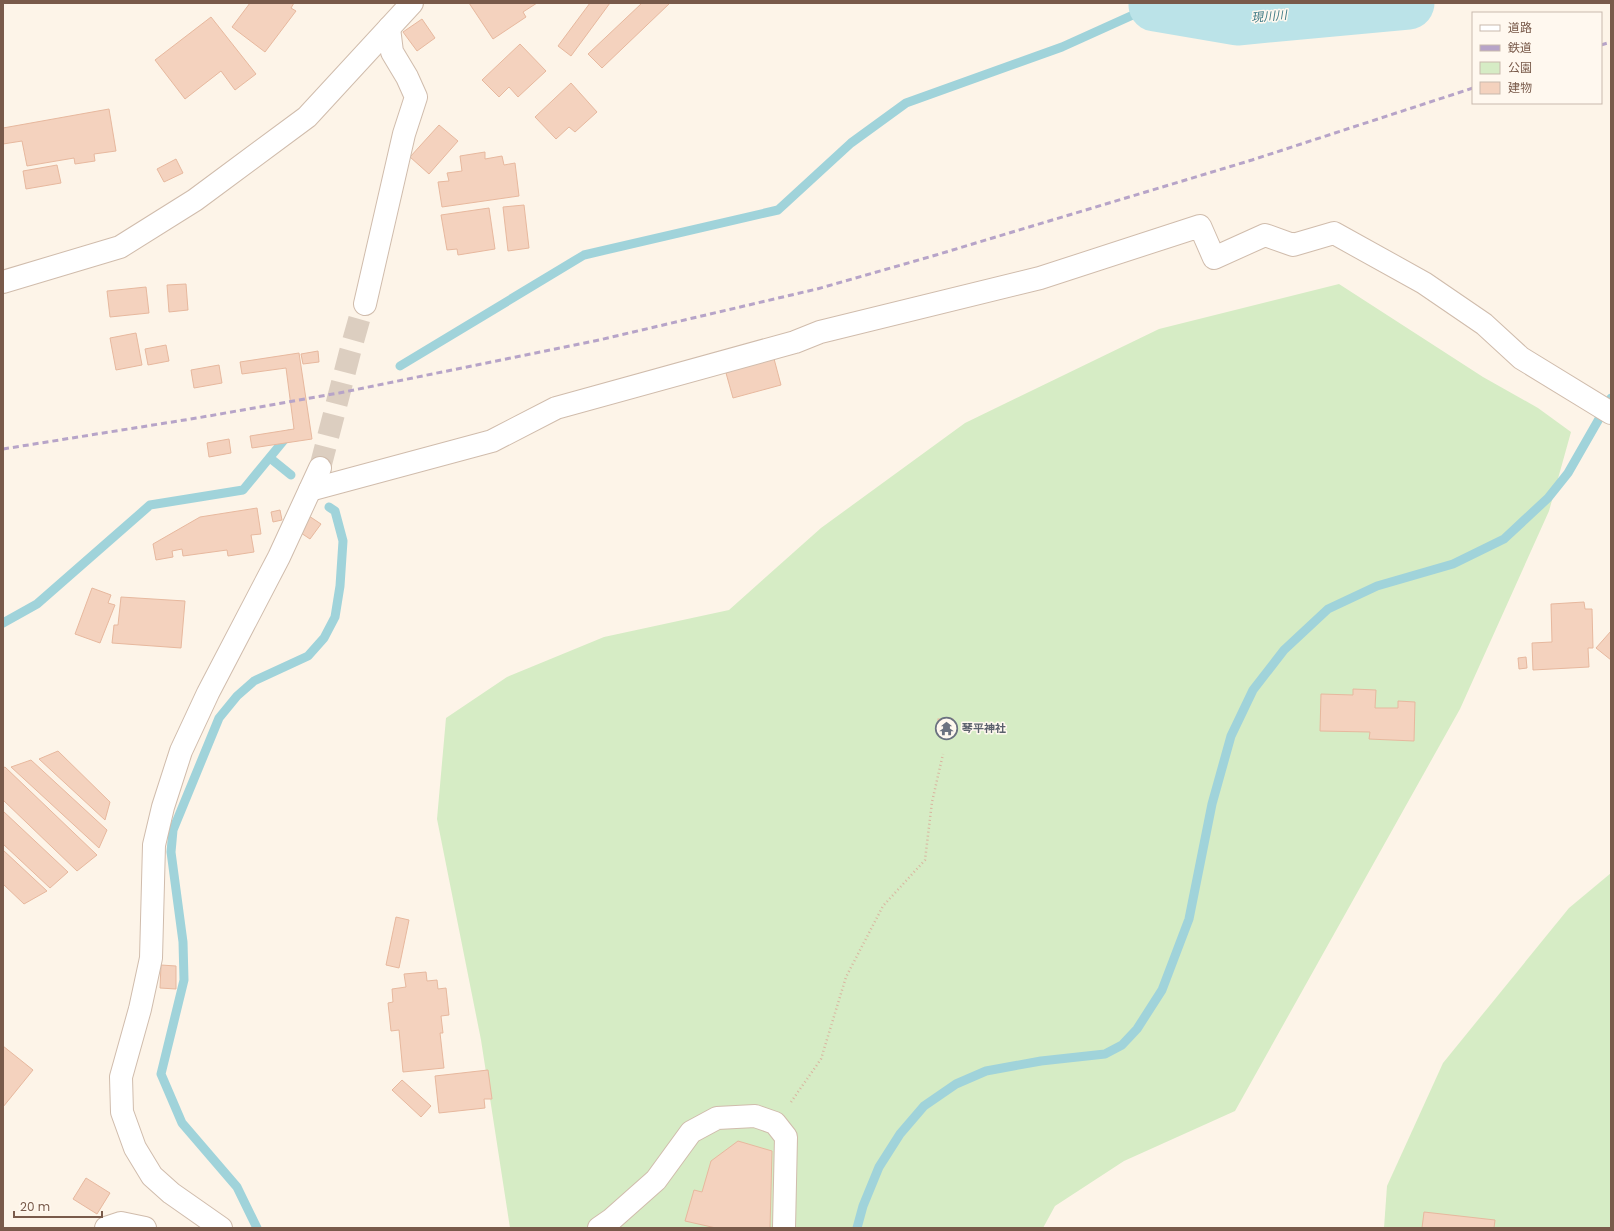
<svg xmlns="http://www.w3.org/2000/svg" width="1614" height="1231" viewBox="0 0 1614 1231" font-family="Poppins,'Noto Sans JP',sans-serif">
	<rect width="100%" height="100%" fill="#fdf4e8"/>
	<g fill="#d6ecc5">
		<path d="M1339,284L1483,377L1538,408L1571,432L1549,511L1460,709L1235,1111L1124,1161L1055,1206L1043,1228H510L481,1040L437,819L446,718L507,677L604,637L729,610L821,528L965,423L1159,329Z"/>
		<path d="M1611,873V1228H1384L1387,1186L1443,1063L1569,908Z"/>
	</g>
	<g fill="none" stroke-linecap="round" stroke-linejoin="round">
		<g stroke="#a0d3da" stroke-width="9">
			<path d="M400,366L584,255L778,210L851,143L906,103L1062,47L1155,5L1153,3"/>
			<path d="M270,458L291,475"/>
			<path d="M3,623L37,604L150,505L243,490L289,434"/>
			<path d="M257,1228L237,1187L182,1123L161,1074L184,980L183,942L171,852L173,830L219,718L237,696L254,681L308,656L324,638L335,617L340,586L343,541L335,511L329,507"/>
			<path d="M857,1228L863,1206L879,1167L900,1134L924,1106L956,1084L986,1071L1041,1061L1105,1054L1122,1045L1137,1029L1162,990L1189,919L1212,804L1231,736L1253,690L1284,650L1328,609L1377,586L1453,564L1504,539L1548,498L1568,473L1611,398"/>
		</g>
		<path stroke="#bbe3e8" stroke-width="53" d="M1155,5L1237,19L1408,3"/>
	</g>
	<g fill="#f4d2be" stroke="#e7b89e">
		<path d="M250,3H294L291,8L296,11L265,52L232,27Z"/>
		<path d="M469,3H537L523,12L526,17L493,39Z"/>
		<path d="M590,3H610L571,56L558,46Z"/>
		<path d="M642,3H670L602,68L588,54Z"/>
		<path d="M211,17L256,74L235,90L221,71L185,99L155,60Z"/>
		<path d="M422,19L435,38L417,51L403,32Z"/>
		<path d="M520,44L546,71L518,97L509,87L499,97L482,80Z"/>
		<path d="M571,83L597,112L575,132L569,127L556,139L535,117Z"/>
		<path d="M109,109L116,151L94,154L95,161L75,164L74,158L27,166L22,141L3,144V128Z"/>
		<path d="M439,125L458,141L429,174L410,157Z"/>
		<path d="M485,152V159L502,156L504,165L515,163L519,196L442,207L438,182L449,181L447,173L462,171L460,156Z"/>
		<path d="M176,159L183,173L164,182L157,169Z"/>
		<path d="M57,165L61,183L26,189L23,171Z"/>
		<path d="M524,205L529,248L508,251L503,207Z"/>
		<path d="M489,208L495,249L458,255L457,249L447,250L441,215Z"/>
		<path d="M186,284L188,310L169,312L167,285Z"/>
		<path d="M146,287L149,313L110,317L107,291Z"/>
		<path d="M136,333L142,365L116,370L110,338Z"/>
		<path d="M166,345L169,361L148,365L145,349Z"/>
		<path d="M318,351L319,362L303,364L301,354Z"/>
		<path d="M299,353L312,439L252,448L250,436L294,429L286,368L242,374L240,362Z"/>
		<path d="M773,355L781,385L733,398L726,373L731,371L730,366Z"/>
		<path d="M219,365L222,383L194,388L191,370Z"/>
		<path d="M229,439L231,453L209,457L207,443Z"/>
		<path d="M257,508L261,534L251,535L254,552L228,556L227,550L183,556L182,549L172,551L173,557L156,560L153,544L200,517Z"/>
		<path d="M280,510L282,520L273,522L271,512Z"/>
		<path d="M309,516L321,524L310,539L298,531Z"/>
		<path d="M92,588L111,595L108,603L115,605L100,643L75,634Z"/>
		<path d="M121,597L185,601L181,648L112,643L114,625H118Z"/>
		<path d="M1584,602L1585,609H1592L1593,648H1588L1589,667L1533,670L1532,643L1552,642L1551,604Z"/>
		<path d="M1611,631V660L1596,648Z"/>
		<path d="M1526,657L1527,668L1519,669L1518,658Z"/>
		<path d="M1353,689L1376,690L1375,708H1398V701L1415,702L1414,741L1369,739L1370,732L1320,731L1321,694L1353,695Z"/>
		<rect x="938" y="719" width="15" height="15"/>
		<path d="M58,751L110,802L105,820L39,759Z"/>
		<path d="M31,760L107,830L99,848L11,767Z"/>
		<path d="M5,767L97,855L77,871L3,800V768Z"/>
		<path d="M3,811L68,872L50,888L3,844Z"/>
		<path d="M3,850L47,891L24,904L3,884Z"/>
		<path d="M396,917L409,920L399,968L386,965Z"/>
		<path d="M161,965L176,966V989L160,988Z"/>
		<path d="M426,972L427,981L437,980L438,989L446,988L449,1015L441,1016L443,1033H440L444,1068L403,1072L399,1030L391,1031L388,1003L393,1002L392,989L406,987L404,974Z"/>
		<path d="M3,1046L33,1070L3,1107Z"/>
		<path d="M488,1070L492,1099H484L485,1108L439,1113L435,1076Z"/>
		<path d="M402,1080L431,1106L421,1117L392,1090Z"/>
		<path d="M738,1141L772,1151L770,1228H716L685,1221L694,1190L702,1192L711,1161Z"/>
		<path d="M86,1178L110,1193L97,1214L73,1199Z"/>
		<path d="M1424,1212L1495,1220L1494,1228H1422Z"/>
	</g>
	<g fill="none" stroke-linecap="round" stroke-linejoin="round">
		<path stroke="#dccec0" stroke-width="22" stroke-dasharray="22 11" stroke-linecap="butt" d="M320,468L350,352L361,313L365,304"/>
		<defs>
			<g id="minor">
				<path d="M3,282L120,247L195,200L307,117L412,3"/>
				<path d="M365,304L404,134L416,97L407,77L392,52L389,28"/>
				<path d="M310,490L492,441L556,408L795,342L820,332L1040,278L1200,226L1214,258L1265,235L1293,245L1334,233L1424,283L1484,324L1521,358L1611,413"/>
				<path d="M106,1228L121,1223L145,1228"/>
				<path d="M221,1228L171,1193L152,1176L135,1148L122,1112L121,1077L140,1009L151,958L154,845L163,807L181,751L208,693L279,557L320,468"/>
				<path d="M599,1228L612,1219L656,1180L691,1132L717,1118L755,1116L775,1123L786,1137L784,1228"/>
			</g>
		</defs>
		<use href="#minor" stroke="#d0bcac" stroke-width="24"/>
		<path stroke="#d9b5a0" stroke-width="2.5" stroke-dasharray="1 3" stroke-linecap="butt" d="M791,1102L821,1059L846,977L883,906L925,860L932,802L943,754"/>
		<use href="#minor" stroke="#fff" stroke-width="22"/>
		<g stroke="#b7a4c8" stroke-width="3" stroke-dasharray="6 4" stroke-linecap="butt">
			<path d="M1601,45L1611,42"/>
			<path d="M3,449L197,418L339,393L599,340L817,289L936,255L1252,160L1473,88"/>
		</g>
	</g>
	<defs>
		<symbol id="temple-ring" viewBox="-11 -11 22 22"><circle r="9.5" fill="#fff8ef" stroke="#6b7280" stroke-width="1.5"/><path d="M0-6L5-2H3V0L6.5 2.5H4V6H1.5V3h-3V6H-4V2.5H-6.5L-3 0V-2H-5Z" fill="#6b7280"/></symbol>
	</defs>
	<g fill-rule="evenodd">
		<use href="#temple-ring" x="934" y="716" width="25" height="25"/>
	</g>
	<g text-anchor="middle" dominant-baseline="central" stroke-width="3" stroke-linejoin="round" paint-order="stroke">
		<g font-size="11" font-weight="bold" fill="#5b616d" stroke="#fff8ef" text-anchor="start">
			<text x="962" y="728">琴平神社</text>
		</g>
		<g font-size="12" font-style="italic" fill="#3f7b86" stroke="#fff8ef">
			<text transform="translate(1269 16) rotate(-5)">現川川</text>
		</g>
	</g>
	<rect width="1614" height="1231" fill="none" stroke="#795a4a" stroke-width="8"/>
	<rect x="1472" y="12" width="130" height="92" fill="#fff8ef" stroke="#c9b9ad"/>
	<rect x="1480" y="25" width="20" height="6" fill="#ffffff" stroke="#c9b9ad"/>
	<text x="1508" y="32" font-size="12" fill="#795a4a">道路</text>
	<rect x="1480" y="45" width="20" height="6" fill="#b7a4c8" stroke="#c9b9ad"/>
	<text x="1508" y="52" font-size="12" fill="#795a4a">鉄道</text>
	<rect x="1480" y="62" width="20" height="12" fill="#d6ecc5" stroke="#c9b9ad"/>
	<text x="1508" y="72" font-size="12" fill="#795a4a">公園</text>
	<rect x="1480" y="82" width="20" height="12" fill="#f4d2be" stroke="#c9b9ad"/>
	<text x="1508" y="92" font-size="12" fill="#795a4a">建物</text>
	<path d="M14 1211v6h88v-6" fill="none" stroke="#795a4a" stroke-width="2"/>
	<text x="20" y="1211" font-size="12" fill="#795a4a" stroke="#fff8ef" stroke-width="3" paint-order="stroke">20 m</text>
</svg>
